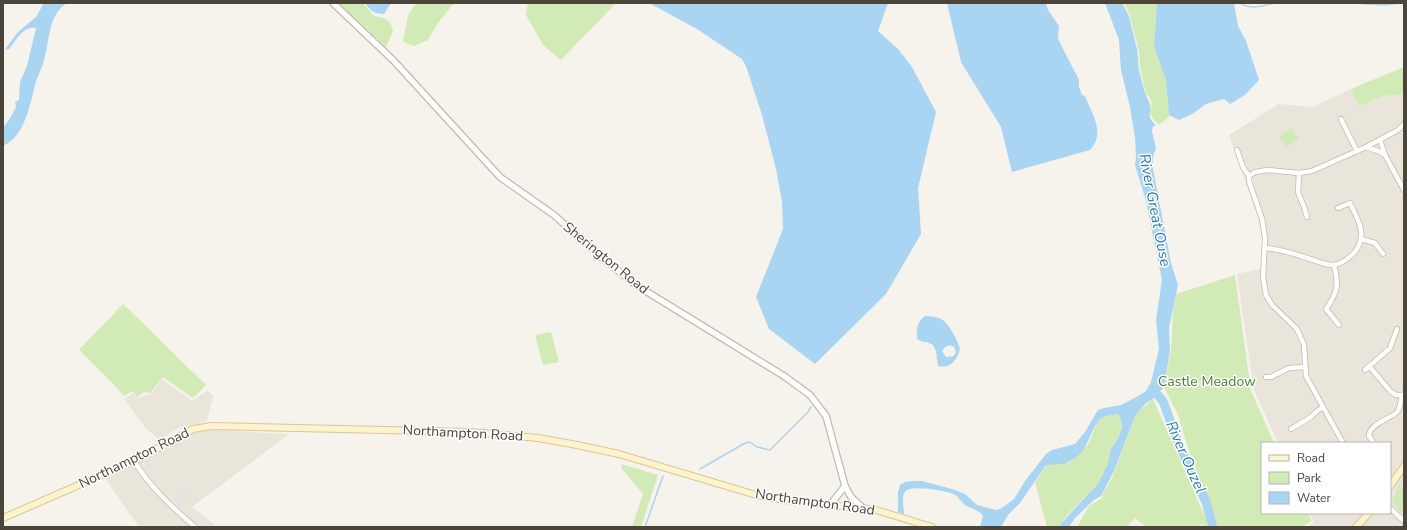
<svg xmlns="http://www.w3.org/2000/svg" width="1407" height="530" viewBox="0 0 1407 530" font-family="'Nunito Sans',sans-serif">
	<rect width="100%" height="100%" fill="#f6f3ec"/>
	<g fill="#eae5da">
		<path d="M1351,89L1359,106L1384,96L1404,94V527H1307L1314,522L1310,513H1390V443H1278L1254,390L1237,274L1263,268L1265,238L1229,135L1279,104L1313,107Z"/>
		<path d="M162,379L192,401L208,390L213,396L207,421L176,429L159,440L145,427L124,399L134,393L136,398L150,395Z"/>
		<path d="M209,430L289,434L192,507L217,527H139L104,477L172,445L194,431Z"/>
	</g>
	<g fill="#d2eab5">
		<path d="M339,3H363L374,16L384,18L390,22L393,31L386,47Z"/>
		<path d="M416,3H454L438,23L428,40L414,46L403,42L408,15Z"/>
		<path d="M528,3H616L561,60L543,45L526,15Z"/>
		<path d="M1124,3H1157L1154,44L1166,80L1169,117L1159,125C1152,119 1147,112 1152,103L1149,96L1146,94L1140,67L1139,51L1129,13Z"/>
		<path d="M1404,67V94L1384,96L1359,106L1351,89Z"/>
		<path d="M1291,128L1299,138L1287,147L1279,137Z"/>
		<path d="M1235,275L1251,391L1274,443H1262V513H1308L1312,521L1301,527H1218L1210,502L1190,454L1178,415L1164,387L1171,351L1173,311L1176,294Z"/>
		<path d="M123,304L206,385L193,398L163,377L150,393L144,392L137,397L133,391L124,396L114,385L79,350Z"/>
		<path d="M551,332L559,362L543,365L535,335Z"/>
		<path d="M1153,399L1207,521L1208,527H1198L1205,524V523L1195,527H1146L1135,518L1127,527H1077L1089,506L1102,498V495L1112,478L1135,416L1140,410Z"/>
		<path d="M1107,414H1121L1122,418L1121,431L1111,449L1108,468L1098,484L1071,511L1058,527H1047L1035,482L1049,462L1068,463L1073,460L1089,443L1097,423Z"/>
		<path d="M621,464L658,475L641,527H632L643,494L622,469Z"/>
		<path d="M1399,484L1404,489V515L1392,502Z"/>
	</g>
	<path fill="#e5e3e0" d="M189,487L193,492L178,506L173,500Z"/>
	<g fill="#a9d4f2" fill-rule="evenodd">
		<path d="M44,3H67C49,14 50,37 45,56C43,66 38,75 35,85C31,101 26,127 13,139C10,142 6,144 3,146V128L9,120L16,107L15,102L19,100L20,82L27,66L36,28C24,25 15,41 9,49L6,50V48L18,32L36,17Z"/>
		<path d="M365,3H391L384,14C374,14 371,11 365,3Z"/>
		<path d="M649,3H888L878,31L898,49L912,67L936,112L918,188L921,234L886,294L815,364L769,329L756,297L783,229L782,202L776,169L762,115L746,66L742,59L697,29Z"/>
		<path d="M947,3H1046L1048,10L1059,26L1058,39L1079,80V87L1082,95L1085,96C1092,114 1106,133 1090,150L1012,172L1001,127L961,62Z"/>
		<path d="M1105,3H1122L1129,16L1137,49L1139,70L1145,93L1150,104V118L1156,126H1153L1152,131L1156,149L1153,156V169L1171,263L1178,285L1169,328L1170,351L1164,387L1153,399L1146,403L1135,416L1114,471L1101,496L1094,500L1075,518L1069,527H1058L1079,504L1098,484L1108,464L1111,449L1119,436L1122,427L1121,419L1118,414C1113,415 1107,415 1102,418C1089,427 1090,454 1068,462C1062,465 1053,464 1046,465L1020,503L1008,515L1001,527H980L983,516C980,510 971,509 965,505C961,502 958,496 954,494C945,491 910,484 905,492C901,497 904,508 904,514L898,512V492L900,485L905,482L913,481H922L952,489L965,494L977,505L988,508L997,510L1002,508L1014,499L1025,481L1046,454L1052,450L1075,444L1085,432L1098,410L1104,408L1121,405L1140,395L1146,391L1151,382L1159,349L1156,320L1162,280L1146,201L1135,165L1136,155L1135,138L1130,107L1121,70L1119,40Z"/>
		<path d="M1157,3H1234L1238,26L1246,41L1259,80L1245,95L1230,104L1224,99L1206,104L1192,114L1179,120L1169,115L1166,80L1154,46Z"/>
		<path d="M925,316C931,316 940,317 944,321C951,328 957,339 960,349C957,360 951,369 938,366L936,351L933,345L927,342H923L917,339C916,330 917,322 925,316ZM950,345L954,347L956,352L954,356L946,357L942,351L945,347Z"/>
	</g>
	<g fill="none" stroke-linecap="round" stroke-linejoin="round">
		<g stroke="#a9d4f2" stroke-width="1.5">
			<path d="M1240,3C1249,10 1264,6 1275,3"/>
			<path d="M1354,3L1383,5L1402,3"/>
			<path d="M700,469L745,443L750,442L757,447L770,450L808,412L811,407"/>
			<path d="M645,527L663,476"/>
		</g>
		<path stroke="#a9d4f2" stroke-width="9" d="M1154,391L1163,401L1179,445L1206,502L1213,527"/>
		<defs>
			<g id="minor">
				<path d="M1341,119L1357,151"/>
				<path d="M1380,140L1385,155"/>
				<path d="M1366,147L1398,130L1404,124"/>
				<path d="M1237,150L1243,167L1249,176V181L1262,219L1265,238L1263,277L1266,295L1272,305L1297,329L1304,345L1306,376L1343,443"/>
				<path d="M1299,173L1298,192L1304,207L1307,217"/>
				<path d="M1249,176L1255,172L1267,170L1299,173L1312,171L1366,147L1378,151L1385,155L1404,190"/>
				<path d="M1361,239L1375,243L1383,254"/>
				<path d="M1265,248C1281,249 1295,254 1310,259C1317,261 1327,266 1334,265C1342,264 1350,257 1355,252C1368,234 1358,220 1350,203L1338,208"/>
				<path d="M1334,265C1339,285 1338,292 1326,309L1339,325"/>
				<path d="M1369,366L1391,392L1396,395H1403"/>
				<path d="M1365,370L1390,348L1397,329"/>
				<path d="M1266,377H1271L1289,368L1305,367"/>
				<path d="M1291,429L1311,417L1317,411L1323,407"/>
				<path d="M1374,443L1369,436C1369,424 1390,419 1397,412C1402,406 1399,399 1404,394"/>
				<path d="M134,461C150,487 172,507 195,527"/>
				<path d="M1390,508L1404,521"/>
			</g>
			<g id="tertiary">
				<path d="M333,3L393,60L500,177L554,215L601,257L636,285L784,376L810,395L826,416L845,486L851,497L864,509"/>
				<path d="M830,505L845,486"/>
			</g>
			<g id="secondary">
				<path d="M1390,486L1404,466"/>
				<path d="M3,518L134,461L193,429L212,426L471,432L538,438L577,445L619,454L756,495L785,500L876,510L932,527"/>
				<path d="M1356,527L1369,513"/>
			</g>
		</defs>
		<use href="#minor" stroke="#c2bbae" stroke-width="6"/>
		<use href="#tertiary" stroke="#c2bbae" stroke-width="8"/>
		<use href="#secondary" stroke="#d6c79b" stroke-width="8"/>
		<use href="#minor" stroke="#fff" stroke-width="4.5"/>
		<use href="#tertiary" stroke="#fff" stroke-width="5.5"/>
		<use href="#secondary" stroke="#fff3cd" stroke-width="6"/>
	</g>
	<g text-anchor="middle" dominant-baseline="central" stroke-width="3" stroke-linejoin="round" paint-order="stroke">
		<g font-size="14" fill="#4b4439" stroke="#fff">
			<text transform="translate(606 258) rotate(39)">Sherington Road</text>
			<text transform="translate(463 433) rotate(3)">Northampton Road</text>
			<text transform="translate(134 458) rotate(-26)">Northampton Road</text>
			<text transform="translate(815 502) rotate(8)">Northampton Road</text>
		</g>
		<g font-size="14" fill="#4a7f2a" stroke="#fff">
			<text x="1207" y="381">Castle Meadow</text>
		</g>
		<g font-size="15" font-style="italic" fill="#2e7ab2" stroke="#fff">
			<text transform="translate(1155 210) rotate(79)">River Great Ouse</text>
			<text transform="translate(1186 457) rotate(66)">River Ouzel</text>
		</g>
	</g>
	<rect width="1407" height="530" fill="none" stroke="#4b4439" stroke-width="8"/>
	<rect x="1261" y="442" width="130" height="72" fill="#ffffff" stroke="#b7b4b0"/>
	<rect x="1269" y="455" width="20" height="6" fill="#fff3cd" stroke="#b7b4b0"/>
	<text x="1297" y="462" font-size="12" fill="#4b4439">Road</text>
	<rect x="1269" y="472" width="20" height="12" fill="#d2eab5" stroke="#b7b4b0"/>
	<text x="1297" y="482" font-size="12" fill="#4b4439">Park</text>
	<rect x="1269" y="492" width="20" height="12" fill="#a9d4f2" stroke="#b7b4b0"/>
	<text x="1297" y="502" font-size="12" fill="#4b4439">Water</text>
</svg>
